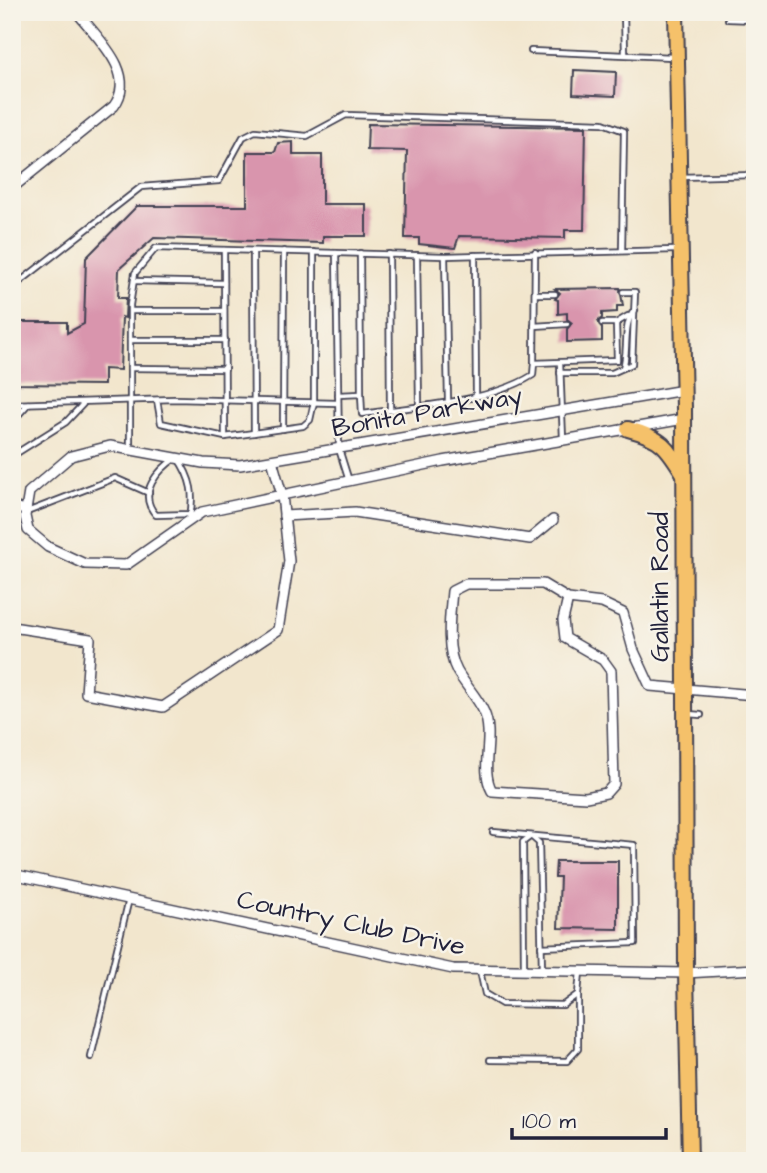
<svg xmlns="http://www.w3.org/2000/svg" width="767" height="1173" viewBox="0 0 767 1173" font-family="'Architects Daughter',sans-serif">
	<rect width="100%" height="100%" fill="#f7f3e8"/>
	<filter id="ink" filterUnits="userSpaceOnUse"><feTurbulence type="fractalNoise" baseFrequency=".0143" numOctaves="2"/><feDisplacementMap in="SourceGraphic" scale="14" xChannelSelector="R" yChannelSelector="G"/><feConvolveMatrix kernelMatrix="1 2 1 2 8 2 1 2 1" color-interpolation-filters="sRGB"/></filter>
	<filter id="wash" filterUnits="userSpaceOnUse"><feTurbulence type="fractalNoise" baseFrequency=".00686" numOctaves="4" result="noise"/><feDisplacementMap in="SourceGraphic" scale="28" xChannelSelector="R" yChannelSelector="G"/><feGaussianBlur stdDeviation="1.57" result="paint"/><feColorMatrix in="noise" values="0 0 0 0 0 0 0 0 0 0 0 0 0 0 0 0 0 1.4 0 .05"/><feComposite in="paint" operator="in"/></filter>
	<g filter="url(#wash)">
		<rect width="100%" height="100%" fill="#f2e6cd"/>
		<g id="blocks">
			<g fill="#d995ad">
				<path d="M574,70L616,72L615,96L573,94Z"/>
				<path d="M368,124L586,127L584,230H565V238L459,236L455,248L419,244V238H405L407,151L367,150Z"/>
				<path d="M293,142V155H322V204H366V236H323V243L154,238L119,269L118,298H126L125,318L122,317L120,370L104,369V385L12,384V322H67V333L84,324L86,258L137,206H247V152H275L278,143Z"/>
				<path d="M620,288L623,306H617V312L602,313V318L598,321L602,328V341L567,342V329L572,323L567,319V313L558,314V300L555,299L560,293L555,289Z"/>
				<path d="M556,861H618V929L558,928L560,877H555Z"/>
			</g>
		</g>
	</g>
	<g filter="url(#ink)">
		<use href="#blocks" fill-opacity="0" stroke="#413f51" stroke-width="2"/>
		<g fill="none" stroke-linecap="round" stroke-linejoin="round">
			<defs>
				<g id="service">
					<path d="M624,12L625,53"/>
					<path d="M728,12V19L755,20"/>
					<path d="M531,51L673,57"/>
					<path d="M680,177L755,175"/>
					<path d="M224,250L225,437"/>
					<path d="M253,251L254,433"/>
					<path d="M336,253L339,449L349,481"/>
					<path d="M360,253L361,394"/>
					<path d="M389,254L390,409"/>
					<path d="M417,255L419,405"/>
					<path d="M475,255L476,395"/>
					<path d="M445,256L448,400"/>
					<path d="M134,281L224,283"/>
					<path d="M12,288L141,187L219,181L243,137L255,131L307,136L346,115L603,123L624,131L622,251"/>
					<path d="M535,294H555"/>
					<path d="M131,311H224"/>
					<path d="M602,323H616L628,316"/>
					<path d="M534,326L567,324"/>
					<path d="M130,340H225"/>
					<path d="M534,363L535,252"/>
					<path d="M560,363L563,439"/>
					<path d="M130,368L225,369"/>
					<path d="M623,368C629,351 622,322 635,310"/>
					<path d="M560,373H612L632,364L635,292H623"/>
					<path d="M338,395L361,394L362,414C413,406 489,403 533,375L534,363L617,360L616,323"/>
					<path d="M157,400L161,423L225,437L303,426L310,420L314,402V252"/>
					<path d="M12,404L175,399L338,403"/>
					<path d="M12,422L28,404"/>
					<path d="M283,429L284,251"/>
					<path d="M130,448V305L135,273L156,248L445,256L676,250"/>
					<path d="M12,456L66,422L83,404"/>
					<path d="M27,512L115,478L149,493"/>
					<path d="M189,521C195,495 192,479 177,457C158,470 136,493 156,515L190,514"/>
					<path d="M688,714L701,715"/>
					<path d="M493,832L634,845L635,943L541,947"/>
					<path d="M524,969L523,842L531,836L539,843L542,970"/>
					<path d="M480,971L485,994L502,1004L563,1005L578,994L580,972"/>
					<path d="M91,1057L129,899"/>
					<path d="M490,1060L567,1061L578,1049V994"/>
				</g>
				<g id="minor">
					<path d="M12,188L114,106C138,73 97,38 77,12"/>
					<path d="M684,390L240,465L203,463L110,446L71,456L29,492L25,516L28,530L48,547L85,564L126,565L202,512L443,461L684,419"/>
					<path d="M12,507L26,510"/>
					<path d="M284,516L355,512L530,539L553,520"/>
					<path d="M568,599L543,584H466L452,591C450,615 445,649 457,671C465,685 478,698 484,712C495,737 479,768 492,791L586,797L606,793L614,784L611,671L603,660L565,638L563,620L568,599L602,603L623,613L633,649L650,686L755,695"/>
					<path d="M12,627L90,639L86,693L163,707L278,630L289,561L282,495L272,460"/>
					<path d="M12,874L453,969L686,973L755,969"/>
				</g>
				<g id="primary">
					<path d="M676,12L684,409L686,973L690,1161"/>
					<path d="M628,429C662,438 667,446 684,474"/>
				</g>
			</defs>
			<use href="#service" stroke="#413f51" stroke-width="8"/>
			<use href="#minor" stroke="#413f51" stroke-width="12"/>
			<use href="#primary" stroke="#413f51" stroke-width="18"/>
			<use href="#service" stroke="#fff" stroke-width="4.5"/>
			<use href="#minor" stroke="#fff" stroke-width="9"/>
			<use href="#primary" stroke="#f5c16b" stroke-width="14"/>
		</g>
	</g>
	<g text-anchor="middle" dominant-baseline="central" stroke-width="5" stroke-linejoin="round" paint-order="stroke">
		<g font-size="26" fill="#22223b" stroke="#f7f3e8">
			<text transform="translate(427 412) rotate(-10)">Bonita Parkway</text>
			<text transform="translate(660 587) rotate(-90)">Gallatin Road</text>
			<text transform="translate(351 923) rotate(12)">Country Club Drive</text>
		</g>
	</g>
	<rect width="767" height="1173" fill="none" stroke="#f7f3e8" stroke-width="42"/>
	<path d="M512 1128v10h154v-10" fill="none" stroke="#22223b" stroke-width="3.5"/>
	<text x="522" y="1128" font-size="21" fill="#22223b" stroke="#f7f3e8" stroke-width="5" paint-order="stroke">100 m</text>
</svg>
